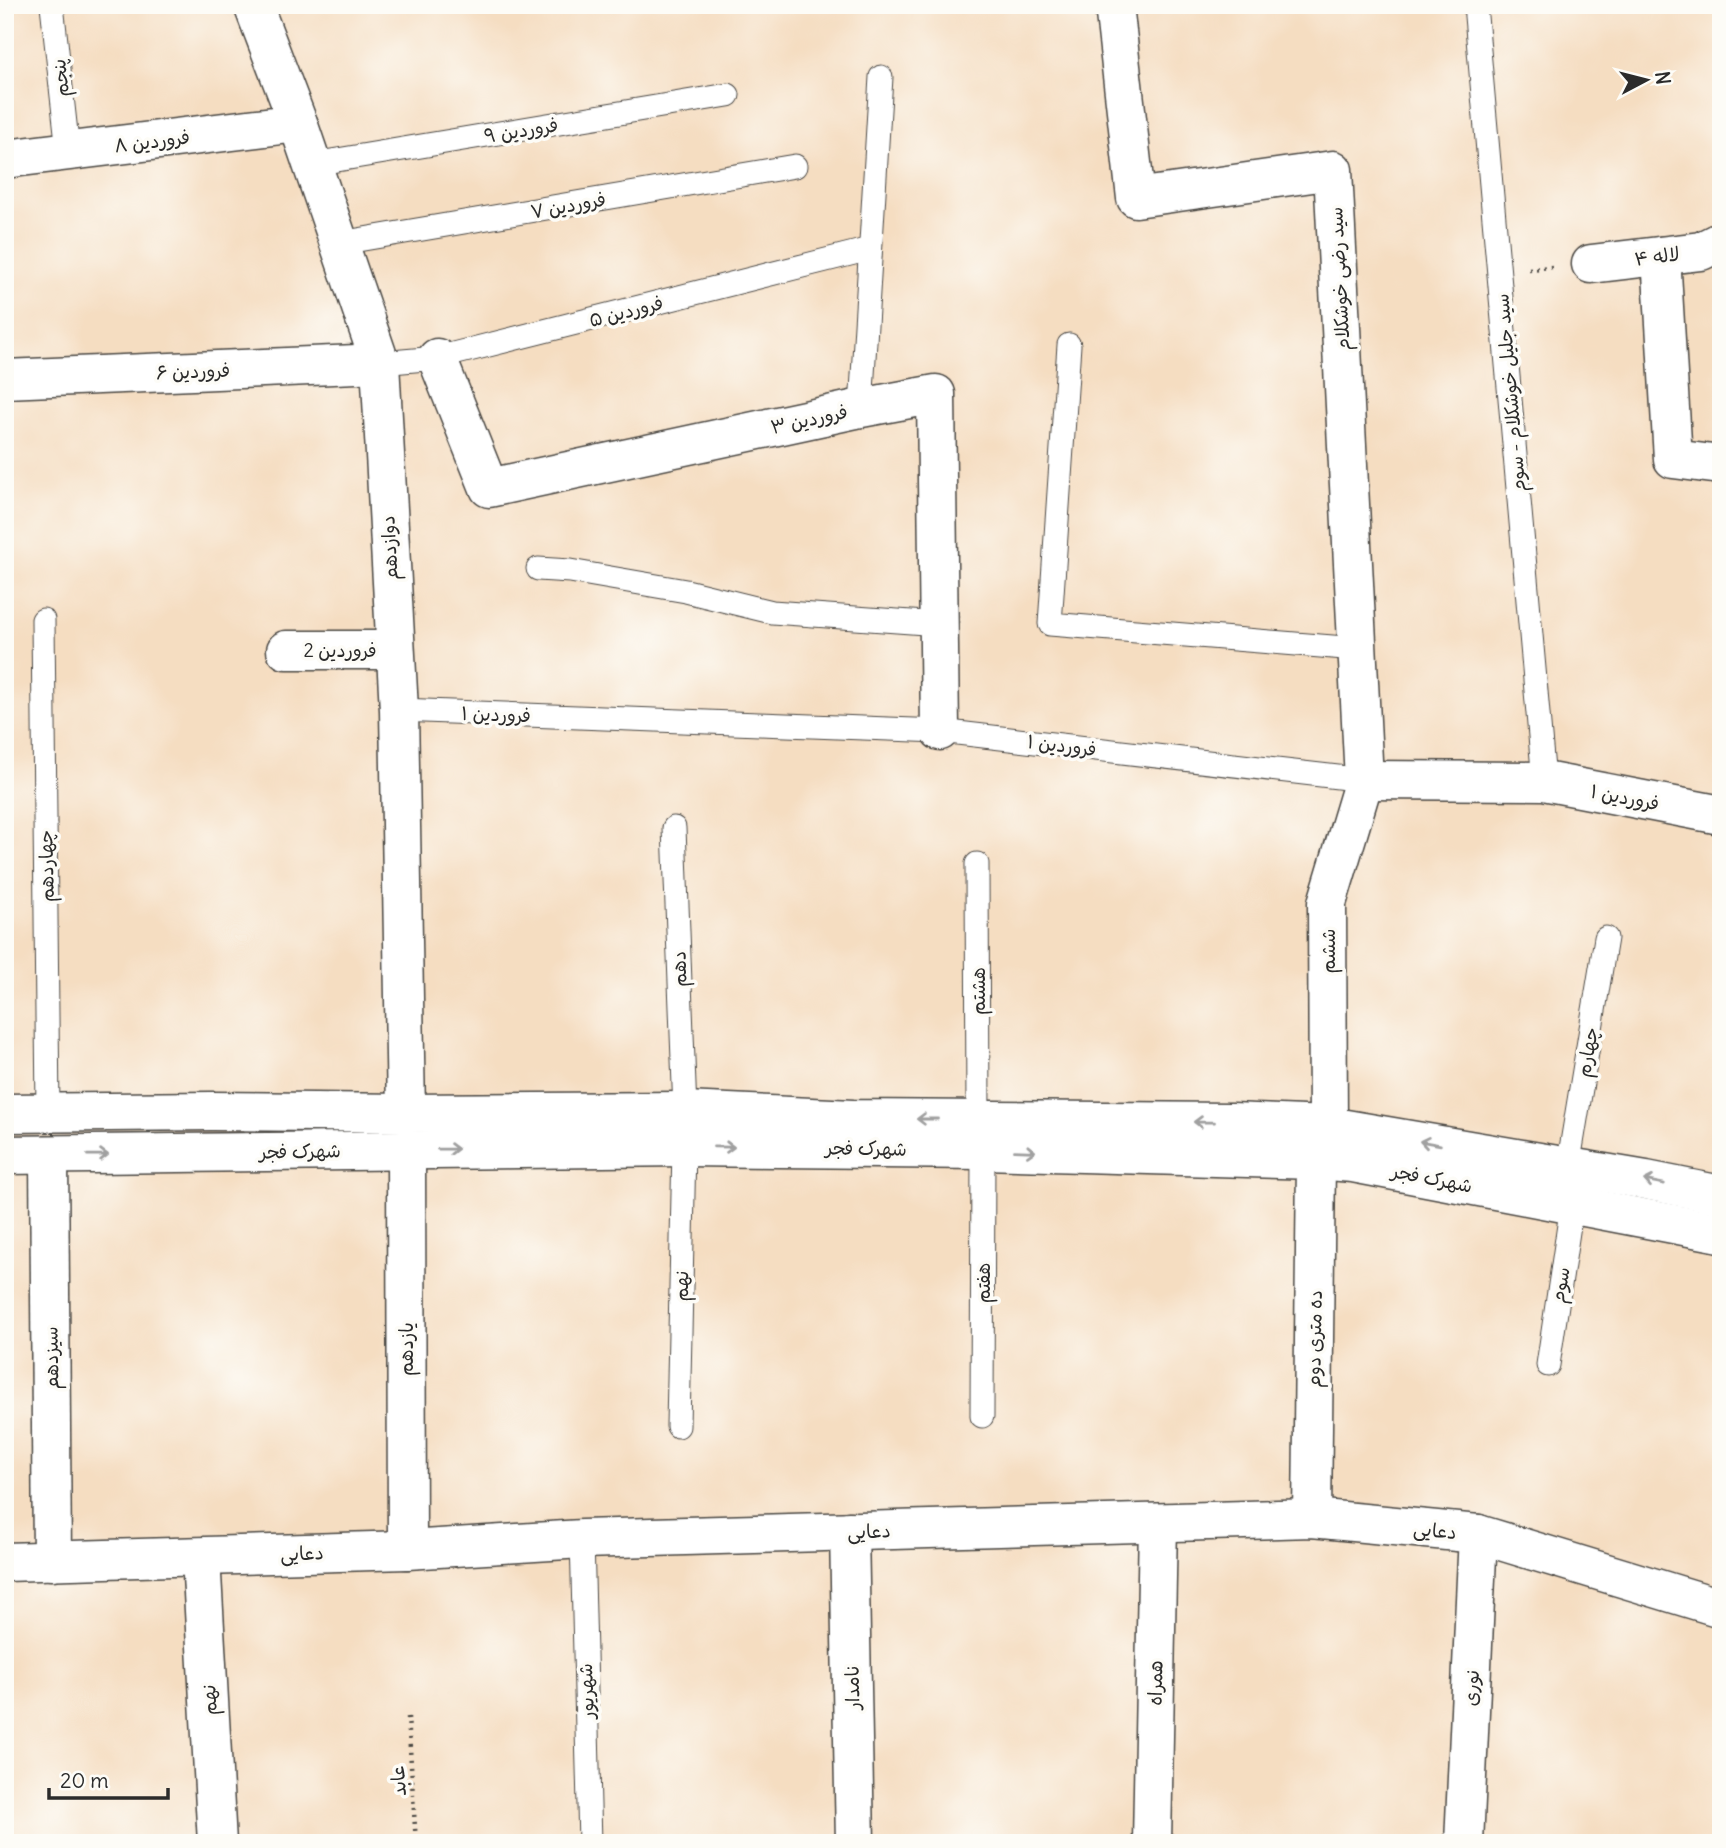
<svg xmlns="http://www.w3.org/2000/svg" width="1726" height="1848" viewBox="0 0 1726 1848" font-family="Delius,'Playpen Sans Arabic',sans-serif">
	<rect width="100%" height="100%" fill="#fdfcf7"/>
	<filter id="ink" filterUnits="userSpaceOnUse"><feTurbulence type="fractalNoise" baseFrequency=".0143" numOctaves="2"/><feDisplacementMap in="SourceGraphic" scale="14" xChannelSelector="R" yChannelSelector="G"/><feConvolveMatrix kernelMatrix="1 2 1 2 8 2 1 2 1" color-interpolation-filters="sRGB"/></filter>
	<filter id="wash" filterUnits="userSpaceOnUse"><feTurbulence type="fractalNoise" baseFrequency=".00686" numOctaves="4" result="noise"/><feDisplacementMap in="SourceGraphic" scale="28" xChannelSelector="R" yChannelSelector="G"/><feGaussianBlur stdDeviation="1.57" result="paint"/><feColorMatrix in="noise" values="0 0 0 0 0 0 0 0 0 0 0 0 0 0 0 0 0 1.4 0 .05"/><feComposite in="paint" operator="in"/></filter>
	<g filter="url(#wash)">
		<rect width="100%" height="100%" fill="#f5ddc1"/>
	</g>
	<g filter="url(#ink)">
		<g fill="none" stroke-linecap="round" stroke-linejoin="round">
			<defs>
				<g id="service">
					<path d="M52,5L68,151"/>
					<path d="M1475,5L1544,781"/>
					<path d="M313,164L728,95"/>
					<path d="M340,243L795,166"/>
					<path d="M1069,345L1050,624L1357,649"/>
					<path d="M380,363L437,358L870,249"/>
					<path d="M861,408L881,77"/>
					<path d="M538,569L570,571L686,591L772,612L939,624"/>
					<path d="M43,620L48,1113"/>
					<path d="M399,710L940,731L1364,780"/>
					<path d="M674,828L685,1111"/>
					<path d="M977,864L978,1119"/>
					<path d="M1568,1167L1606,938"/>
					<path d="M1548,1365L1572,1205"/>
					<path d="M982,1416L983,1150"/>
					<path d="M678,1426L684,1147"/>
					<path d="M582,1539L590,1843"/>
				</g>
				<g id="minor">
					<path d="M253,5L298,123L380,363L399,710L406,1113"/>
					<path d="M1114,5L1136,198L1333,170L1364,780L1327,903L1328,1126"/>
					<path d="M5,159L298,123"/>
					<path d="M1661,256L1673,459L1721,465"/>
					<path d="M1591,264L1701,251L1721,241"/>
					<path d="M437,358L489,488L861,408L936,394L940,731"/>
					<path d="M5,379L380,363"/>
					<path d="M286,650H394"/>
					<path d="M1364,780L1544,781L1721,815"/>
					<path d="M406,1149L407,1550"/>
					<path d="M49,1156L52,1561"/>
					<path d="M1312,1518L1316,1160"/>
					<path d="M849,1531L855,1843"/>
					<path d="M201,1557L217,1843"/>
					<path d="M5,1562L407,1550L582,1539L1312,1518L1478,1534L1721,1608"/>
					<path d="M1152,1843L1158,1523"/>
					<path d="M1464,1843L1478,1534"/>
				</g>
				<g id="tertiary">
					<path d="M5,1113L212,1111L406,1113L685,1111L853,1119L1232,1122L1328,1126L1646,1180L1721,1195"/>
					<path d="M5,1155L684,1147L983,1150L1316,1160L1353,1163L1721,1233"/>
				</g>
			</defs>
			<use href="#service" stroke="#494642" stroke-width="25"/>
			<use href="#minor" stroke="#494642" stroke-width="41"/>
			<use href="#tertiary" stroke="#494642" stroke-width="41"/>
			<g stroke="#494642" stroke-width="4.5" stroke-dasharray="2 5" stroke-linecap="butt">
				<path d="M1529,269L1552,267"/>
				<path d="M408,1717L416,1843"/>
			</g>
			<use href="#service" stroke="#fff" stroke-width="23"/>
			<use href="#minor" stroke="#fff" stroke-width="38"/>
			<use href="#tertiary" stroke="#fff" stroke-width="38"/>
		</g>
		<defs><path id="oneway-shaft" d="M-6 0H5M1.5-3L5.5 0L1.5 3" fill="none" stroke-width="1.6" stroke-linecap="round" stroke-linejoin="round" transform="scale(1.75)"/></defs>
		<g stroke="#a0a0a0">
			<use href="#oneway-shaft" transform="translate(927 1119) rotate(180)"/>
			<use href="#oneway-shaft" transform="translate(1204 1122) rotate(-179)"/>
			<use href="#oneway-shaft" transform="translate(1430 1143) rotate(-170)"/>
			<use href="#oneway-shaft" transform="translate(724 1147) rotate(1)"/>
			<use href="#oneway-shaft" transform="translate(448 1149) rotate(-1)"/>
			<use href="#oneway-shaft" transform="translate(1025 1151) rotate(2)"/>
			<use href="#oneway-shaft" transform="translate(98 1155) rotate(-1)"/>
			<use href="#oneway-shaft" transform="translate(1654 1182) rotate(-169)"/>
		</g>
	</g>
	<g text-anchor="middle" dominant-baseline="central" stroke-width="7" stroke-linejoin="round" paint-order="stroke">
		<g font-size="19" fill="#2b2b2b" stroke="#fdfcf7">
			<text transform="translate(60 78) rotate(-96)">پنجم</text>
			<text transform="translate(521 130) rotate(-9)">فروردین ۹</text>
			<text transform="translate(152 141) rotate(-7)">فروردین ۸</text>
			<text transform="translate(568 205) rotate(-10)">فروردین ۷</text>
			<text transform="translate(1657 256) rotate(-7)">لاله ۴</text>
			<text transform="translate(1339 279) rotate(-93)">سید رضی خوشکلام</text>
			<text transform="translate(626 311) rotate(-14)">فروردین ۵</text>
			<text transform="translate(193 371) rotate(-2)">فروردین ۶</text>
			<text transform="translate(1510 393) rotate(-95)">سید جلیل خوشکلام - سوم</text>
			<text transform="translate(809 419) rotate(-12)">فروردین ۳</text>
			<text transform="translate(389 548) rotate(-93)">دوازدهم</text>
			<text x="340" y="650">فروردین 2</text>
			<text transform="translate(496 714) rotate(2)">فروردین ۱</text>
			<text transform="translate(1062 745) rotate(7)">فروردین ۱</text>
			<text transform="translate(1625 797) rotate(11)">فروردین ۱</text>
			<text transform="translate(46 866) rotate(-91)">چهاردهم</text>
			<text transform="translate(1328 951) rotate(-90)">ششم</text>
			<text transform="translate(679 969) rotate(-92)">دهم</text>
			<text transform="translate(978 991) rotate(-90)">هشتم</text>
			<text transform="translate(1587 1052) rotate(-80)">چهارم</text>
			<text transform="translate(866 1148) rotate(1)">شهرک فجر</text>
			<text transform="translate(300 1151) rotate(-1)">شهرک فجر</text>
			<text transform="translate(1432 1178) rotate(11)">شهرک فجر</text>
			<text transform="translate(983 1283) rotate(-90)">هفتم</text>
			<text transform="translate(1560 1285) rotate(-81)">سوم</text>
			<text transform="translate(681 1286) rotate(-89)">نهم</text>
			<text transform="translate(1314 1339) rotate(-89)">ده متری دوم</text>
			<text transform="translate(406 1349) rotate(-90)">یازدهم</text>
			<text transform="translate(51 1358) rotate(-91)">سیزدهم</text>
			<text transform="translate(1435 1530) rotate(6)">دعایی</text>
			<text transform="translate(869 1531) rotate(-2)">دعایی</text>
			<text transform="translate(302 1553) rotate(-2)">دعایی</text>
			<text transform="translate(1155 1683) rotate(-89)">همراه</text>
			<text transform="translate(852 1687) rotate(-91)">نامدار</text>
			<text transform="translate(1471 1688) rotate(-87)">نوری</text>
			<text transform="translate(586 1691) rotate(-92)">شهریور</text>
			<text transform="translate(209 1700) rotate(-93)">نهم</text>
			<text transform="translate(398 1781) rotate(-94)">عابد</text>
		</g>
	</g>
	<rect width="1726" height="1848" fill="none" stroke="#fdfcf7" stroke-width="28"/>
	<g transform="translate(1646 80) rotate(83)" stroke="#fdfcf7" stroke-width="5" paint-order="stroke">
	<path d="M0-5L12 26L0 18L-12 26Z" fill="#2b2b2b"/>
	<text y="-10" font-size="19" font-weight="bold" text-anchor="middle" fill="#2b2b2b">N</text>
	</g>
	<path d="M49 1788v10h119v-10" fill="none" stroke="#2b2b2b" stroke-width="3.5"/>
	<text x="60" y="1788" font-size="21" fill="#2b2b2b" stroke="#fdfcf7" stroke-width="5" paint-order="stroke">20 m</text>
</svg>
